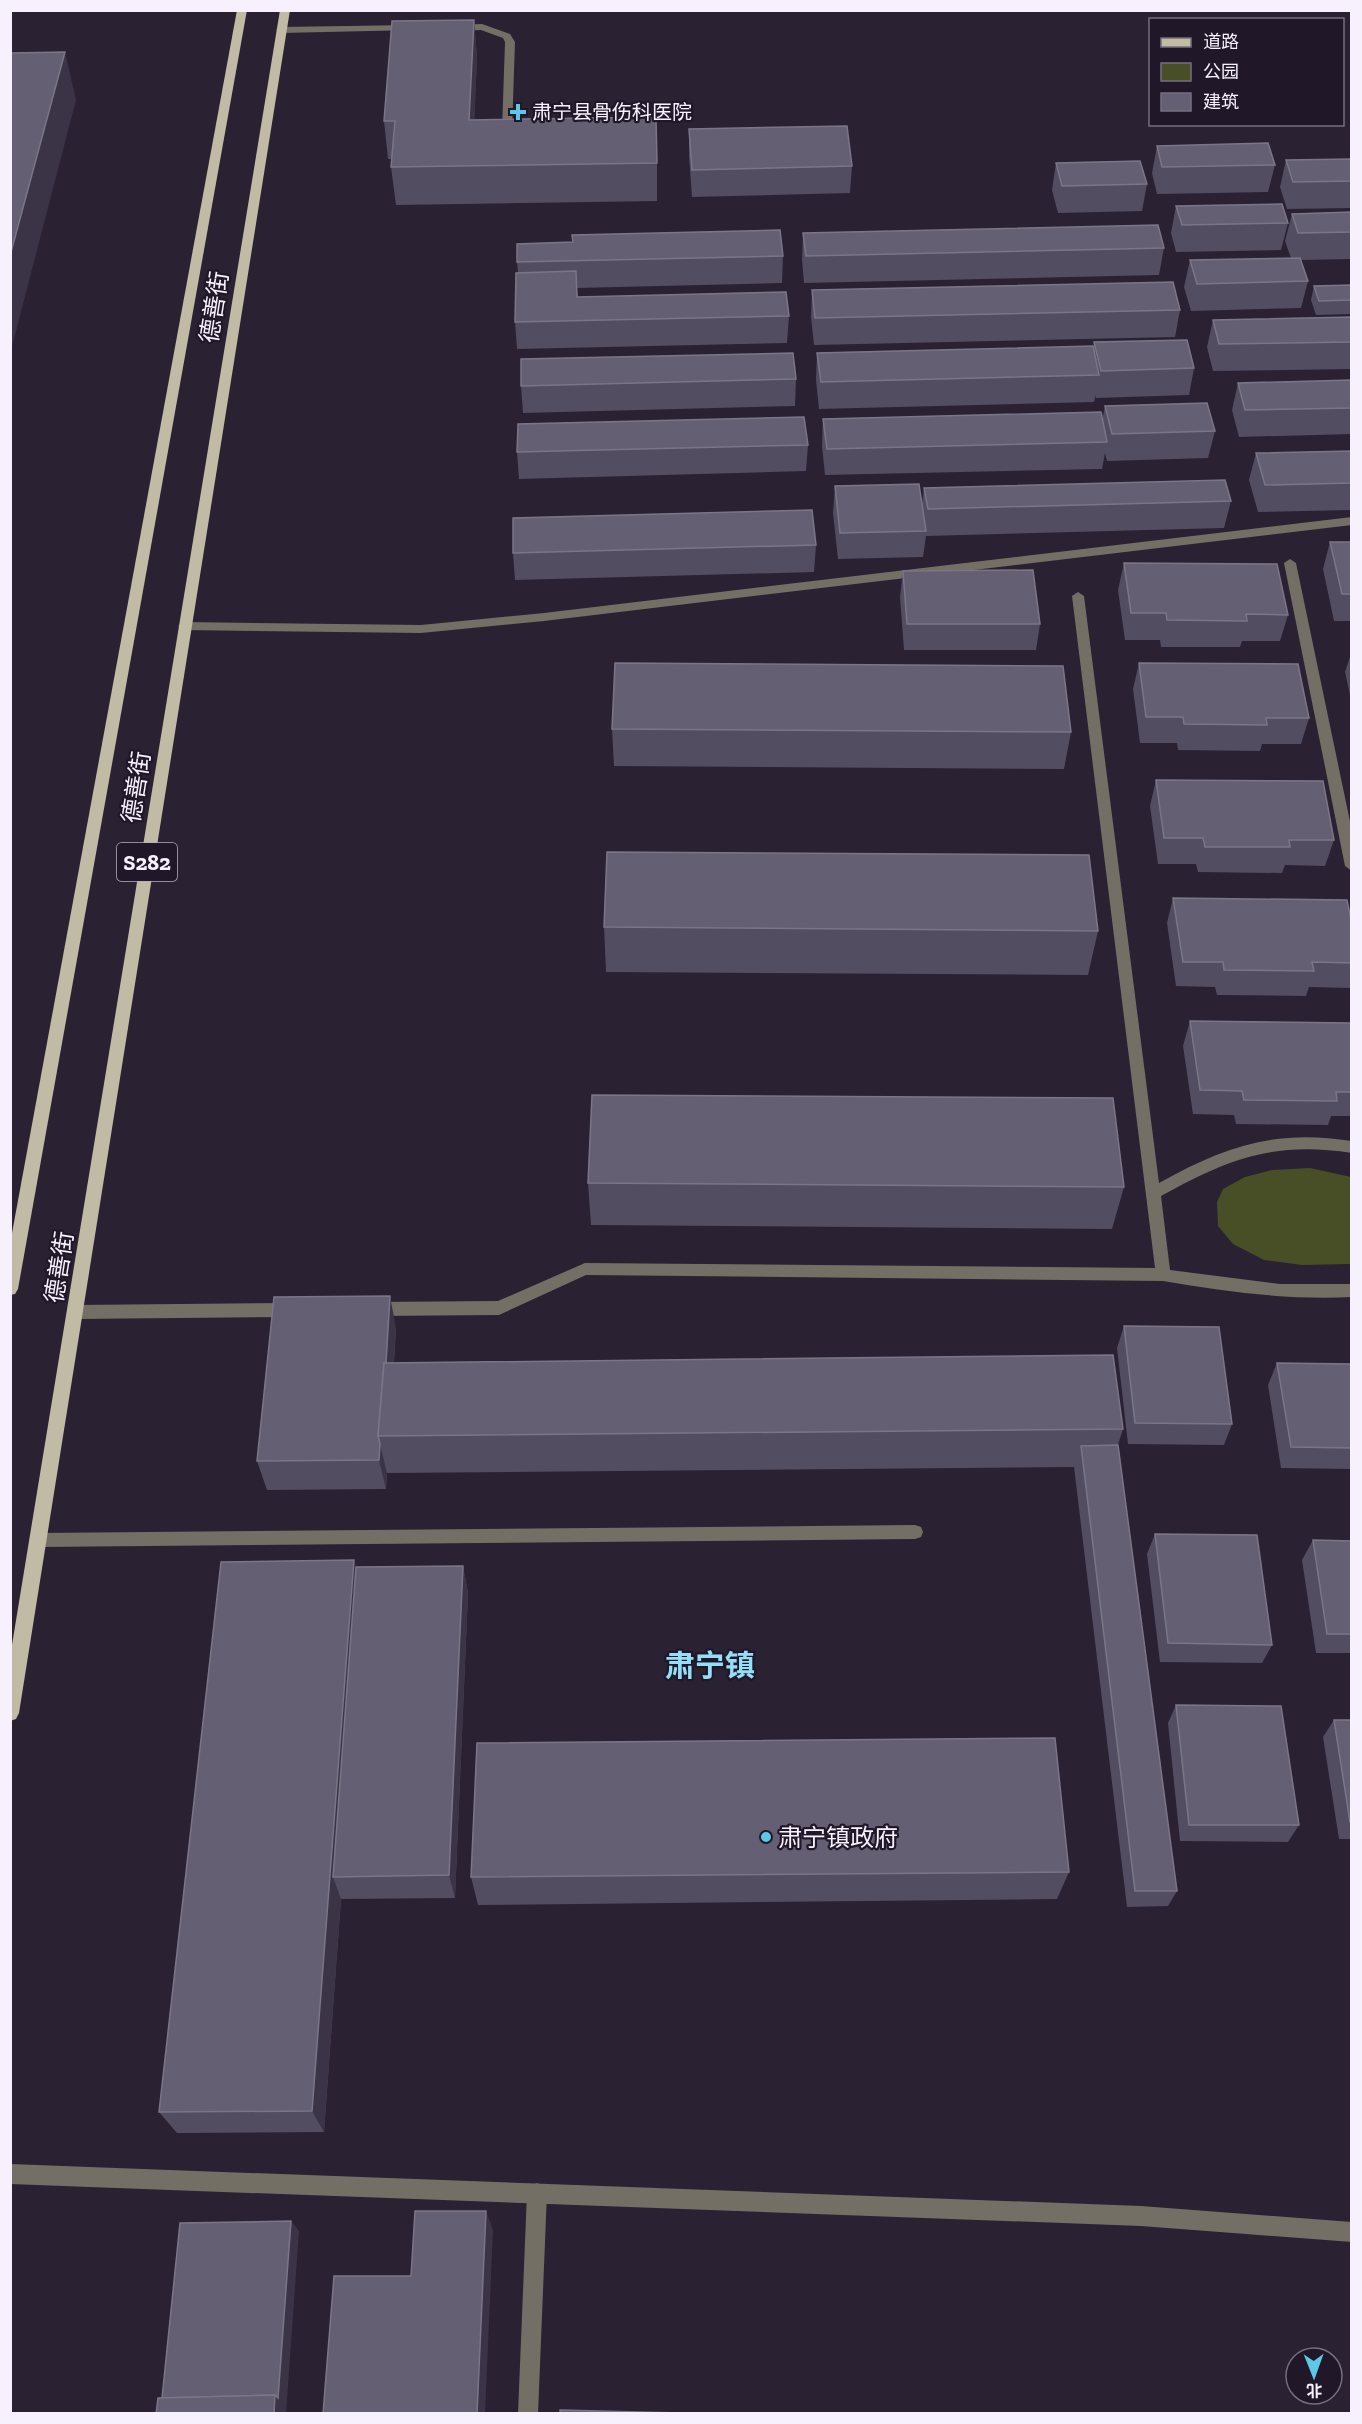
<svg xmlns="http://www.w3.org/2000/svg" width="1362" height="2424" viewBox="0 0 1362 2424" font-family="'Zilla Slab','Noto Sans SC',serif">
	<rect width="100%" height="100%" fill="#2a2133"/>
	<path fill="#484e26" d="M1310,1168L1351,1177V1264L1302,1265L1264,1260L1233,1244L1218,1226L1217,1202L1223,1189L1245,1177L1272,1170Z"/>
	<g fill="none" stroke-linecap="round" stroke-linejoin="round">
		<g fill="#736f65" fill-rule="evenodd">
			<path d="M482,24L510,34L515,42L512,130L507,133L502,130L505,42L503,38L481,30L457,31L452,28L457,25Z"/>
			<path d="M412,25L415,26V30L281,33L276,30L281,27Z"/>
			<path d="M1290,559L1296,563L1352,831V871L1345,866L1284,563Z"/>
			<path d="M1078,592L1084,596L1159,1183C1225,1146 1276,1129 1352,1141V1153C1273,1141 1228,1159 1161,1196L1170,1270L1280,1284H1352V1297C1288,1300 1226,1292 1163,1281L586,1275L499,1315L374,1316L369,1314L366,1309L369,1304L374,1302L498,1301L585,1263L1155,1268L1072,596Z"/>
			<path d="M293,1303L298,1305L301,1310L298,1315L293,1317L75,1319L70,1317L67,1312L70,1307L75,1305Z"/>
			<path d="M915,1525L921,1527L923,1532L921,1537L915,1539L38,1547L32,1545L30,1540L32,1535L38,1533Z"/>
			<path d="M537,2183L544,2186L547,2193L538,2414H518L527,2193L530,2186Z"/>
		</g>
		<g fill="#736f65" fill-rule="evenodd">
			<path d="M1352,517V525L544,621L421,633L184,630L178,626L184,622L421,625L544,613Z"/>
			<path d="M10,2164L1141,2206L1352,2222V2242L1141,2226L10,2184Z"/>
		</g>
		<g fill="#c1baa5" fill-rule="evenodd">
			<path d="M237,10H247L18,1289L15,1294L10,1295V1244Z"/>
			<path d="M280,10H290L19,1713L16,1719L10,1721V1657Z"/>
		</g>
	</g>
	<g fill="#524d61">
		<path d="M474,20L477,58L474,120L657,163V201L396,205L391,167L392,159H388L384,121Z"/>
		<path d="M689,129L852,166L850,193L692,197L689,156Z"/>
		<path d="M1157,146L1275,165L1268,192L1157,194L1152,173Z"/>
		<path d="M1352,159V208L1287,209L1280,187L1286,160Z"/>
		<path d="M1056,163L1147,184L1142,211L1058,213L1052,190Z"/>
		<path d="M1176,206L1288,223L1281,250L1176,252L1171,233Z"/>
		<path d="M1352,212V259L1301,260L1308,281L1301,308L1191,311L1184,287L1190,260L1291,258L1285,241L1292,214Z"/>
		<path d="M803,233L1164,248L1159,275L804,283L802,260Z"/>
		<path d="M783,256L782,283L577,288L578,297L789,316L787,343L517,349L515,322L518,273L517,262Z"/>
		<path d="M1352,285V314L1316,315L1311,300L1314,286Z"/>
		<path d="M812,290L1180,310L1175,337L814,345L811,317Z"/>
		<path d="M1352,317V369L1213,371L1207,347L1213,320Z"/>
		<path d="M1094,342L1194,368L1189,395L1096,398V395L1094,402L819,409L816,380L817,353L1093,349Z"/>
		<path d="M796,379L795,406L523,413L521,386Z"/>
		<path d="M1352,380V434L1239,437L1232,410L1238,383Z"/>
		<path d="M1105,406L1215,431L1208,458L1107,461L1105,453L1102,469L825,475L822,446L823,419L1102,421Z"/>
		<path d="M808,445L806,471L519,479L517,452Z"/>
		<path d="M1352,451V510L1258,512L1249,480L1256,453Z"/>
		<path d="M835,486L922,505L924,488L1231,501L1224,528L926,536L923,557L838,559L833,513Z"/>
		<path d="M1330,542H1352V621H1334L1323,569Z"/>
		<path d="M816,545L814,572L515,580L513,553Z"/>
		<path d="M1124,563L1288,615L1280,641H1242L1240,647H1161L1160,640H1125L1118,590Z"/>
		<path d="M903,571L1040,624L1036,650H904L900,597Z"/>
		<path d="M1352,651V704L1345,672Z"/>
		<path d="M1139,663L1309,718L1301,744H1262L1260,751L1178,750L1177,743H1140L1133,689Z"/>
		<path d="M612,729L1071,732L1064,769L614,766Z"/>
		<path d="M1156,780L1334,840L1325,866L1285,865L1282,873L1198,872L1196,864H1158L1150,806Z"/>
		<path d="M1173,898L1352,924V983L1350,988L1309,987L1306,996L1217,995L1215,987L1176,986L1167,923Z"/>
		<path d="M604,927L1098,931L1088,975L606,972Z"/>
		<path d="M1190,1021L1352,1023V1116H1331L1328,1125L1236,1124L1234,1115L1193,1114L1183,1046Z"/>
		<path d="M588,1183L1124,1187L1112,1229L591,1225Z"/>
		<path d="M1124,1326L1232,1424L1224,1445L1128,1444L1117,1348Z"/>
		<path d="M396,1328L394,1363L1123,1429L1118,1445L1177,1891L1168,1906L1127,1907L1074,1467L387,1473L386,1489L267,1490L257,1461Z"/>
		<path d="M1277,1363L1352,1364V1469L1281,1468L1268,1385Z"/>
		<path d="M1155,1534L1272,1645L1262,1663L1160,1662L1147,1554Z"/>
		<path d="M1313,1540L1352,1541V1653H1316L1302,1560Z"/>
		<path d="M463,1566L468,1593L455,1898L341,1899L324,2132L177,2133L159,2112L356,1567Z"/>
		<path d="M1176,1705L1299,1825L1288,1842L1180,1841L1168,1723Z"/>
		<path d="M1334,1720H1352V1839H1339L1323,1737Z"/>
		<path d="M1069,1872L1057,1899L478,1905L471,1877Z"/>
	</g>
	<g fill="#3b3447">
		<path d="M474,20L477,58L473,158L469,120Z"/>
		<path d="M65,52L76,100L10,354V256Z"/>
		<path d="M390,1296L396,1328L389,1436H381Z"/>
		<path d="M380,1444L387,1473L386,1489L379,1460Z"/>
		<path d="M354,1560L363,1595L333,1877L341,1899L324,2132L312,2111Z"/>
		<path d="M463,1566L468,1593L455,1898L449,1875Z"/>
		<path d="M486,2211L493,2230L485,2414H477Z"/>
		<path d="M291,2221L299,2231L286,2414H274Z"/>
	</g>
	<g fill="#645f72" stroke="#7b7687" stroke-width="1.5">
		<path d="M474,20L469,120L656,117L657,163L391,167L395,121H384L392,21Z"/>
		<path d="M65,52L10,256V53Z"/>
		<path d="M847,126L852,166L692,170L689,129Z"/>
		<path d="M1268,143L1275,165L1162,167L1157,146Z"/>
		<path d="M1352,159V181L1293,182L1286,160Z"/>
		<path d="M1140,161L1147,184L1062,186L1056,163Z"/>
		<path d="M1282,204L1288,223L1182,225L1176,206Z"/>
		<path d="M1352,212V232L1298,233L1292,214Z"/>
		<path d="M1158,225L1164,248L806,256L803,233Z"/>
		<path d="M780,230L783,256L517,262V244L573,242L572,235Z"/>
		<path d="M1300,258L1308,281L1197,284L1190,260Z"/>
		<path d="M576,271L577,297L786,292L789,316L515,322L516,273Z"/>
		<path d="M1173,282L1180,310L815,318L812,290Z"/>
		<path d="M1352,285V300L1319,301L1314,286Z"/>
		<path d="M1352,317V342L1219,344L1213,320Z"/>
		<path d="M1187,340L1194,368L1101,371L1094,342Z"/>
		<path d="M1093,346L1099,375L821,382L817,353Z"/>
		<path d="M793,353L796,379L521,386V359Z"/>
		<path d="M1352,380V408L1245,410L1238,383Z"/>
		<path d="M1207,403L1215,431L1112,434L1105,406Z"/>
		<path d="M1101,412L1107,442L827,449L823,419Z"/>
		<path d="M804,417L808,445L517,452L518,424Z"/>
		<path d="M1352,451V483L1265,485L1256,453Z"/>
		<path d="M1225,480L1231,501L928,509L924,488Z"/>
		<path d="M919,484L926,531L840,533L835,486Z"/>
		<path d="M812,510L816,545L513,553V518Z"/>
		<path d="M1330,542H1352V594H1342Z"/>
		<path d="M1124,563L1277,564L1288,615L1246,614L1247,621L1167,620L1166,613H1131Z"/>
		<path d="M1033,570L1040,624H907L903,571Z"/>
		<path d="M615,663L1063,666L1071,732L612,729Z"/>
		<path d="M1139,663L1298,664L1309,718H1266L1267,725L1184,724L1183,717H1146Z"/>
		<path d="M1156,780L1323,781L1334,840H1289L1290,847H1205L1203,838H1164Z"/>
		<path d="M607,852L1089,855L1098,931L604,927Z"/>
		<path d="M1173,898L1347,900L1352,924V963L1312,962L1314,971L1224,970L1223,962H1183Z"/>
		<path d="M1190,1021L1352,1023V1092H1336L1337,1101L1244,1100L1242,1091L1200,1090Z"/>
		<path d="M592,1095L1113,1098L1124,1187L588,1183Z"/>
		<path d="M390,1296L386,1363H384L378,1436L380,1444L379,1460L257,1461L274,1297Z"/>
		<path d="M1124,1326L1219,1327L1232,1424L1135,1423Z"/>
		<path d="M1113,1355L1123,1429L378,1436L384,1363Z"/>
		<path d="M1277,1363L1352,1364V1448L1291,1447Z"/>
		<path d="M1118,1445L1177,1891H1135L1081,1446Z"/>
		<path d="M1155,1534L1257,1535L1272,1645L1168,1643Z"/>
		<path d="M1313,1540L1352,1541V1634H1327Z"/>
		<path d="M354,1560L312,2111L159,2112L221,1562Z"/>
		<path d="M463,1566L449,1875L333,1877L356,1567Z"/>
		<path d="M1176,1705L1281,1706L1299,1825H1189Z"/>
		<path d="M1334,1720H1352V1822H1350Z"/>
		<path d="M1055,1738L1069,1872L471,1877L477,1743Z"/>
		<path d="M415,2211H486L477,2414H323L334,2276H411Z"/>
		<path d="M291,2221L278,2398L275,2395L162,2398L180,2223Z"/>
		<path d="M275,2395L274,2414H156L158,2398Z"/>
		<path d="M560,2410L720,2414H560Z"/>
	</g>
	<g fill="#5dc7e8" stroke="#201829" stroke-width="2">
		<path d="M515 103h6v6h6v6h-6v6h-6v-6h-6v-6h6z"/>
		<circle cx="766" cy="1837" r="6"/>
	</g>
	<g text-anchor="middle" dominant-baseline="central" stroke-width="4.5" stroke-linejoin="round" paint-order="stroke">
		<g font-size="20" fill="#f6f1fd" stroke="#201829" text-anchor="start">
			<text x="532" y="112">肃宁县骨伤科医院</text>
		</g>
		<rect fill="#201829" stroke="#b6b0bd" stroke-width="1.5" x="117" y="843" width="60" height="38" rx="4.5"/>
		<g font-size="22" font-weight="bold" fill="#f6f1fd">
			<text x="147" y="862">S282</text>
		</g>
		<g font-size="24" fill="#f6f1fd" stroke="#201829">
			<text transform="translate(214 307) rotate(-81)">德善街</text>
			<text transform="translate(136 787) rotate(-81)">德善街</text>
			<text transform="translate(59 1267) rotate(-81)">德善街</text>
		</g>
		<g font-size="24" fill="#f6f1fd" stroke="#201829" text-anchor="start">
			<text x="778" y="1837">肃宁镇政府</text>
		</g>
		<g font-size="30" font-weight="bold" fill="#95def7" stroke="#201829">
			<text x="710" y="1666">肃宁镇</text>
		</g>
	</g>
	<rect width="1362" height="2424" fill="none" stroke="#f6f1fd" stroke-width="24"/>
	<rect x="1149" y="18" width="195" height="108" fill="#201829" stroke="#766f7e" stroke-width="1.5"/>
	<rect x="1161" y="38" width="30" height="9" fill="#c1baa5" stroke="#766f7e" stroke-width="1.5"/>
	<text x="1203" y="48" font-size="18" fill="#f6f1fd">道路</text>
	<rect x="1161" y="63" width="30" height="18" fill="#484e26" stroke="#766f7e" stroke-width="1.5"/>
	<text x="1203" y="78" font-size="18" fill="#f6f1fd">公园</text>
	<rect x="1161" y="93" width="30" height="18" fill="#645f72" stroke="#766f7e" stroke-width="1.5"/>
	<text x="1203" y="108" font-size="18" fill="#f6f1fd">建筑</text>
	<g transform="translate(1314 2376) rotate(179)"><circle r="28" fill="#201829" stroke="#766f7e" stroke-width="1.5"/>
	<path d="M0-4.5L10 22L0 15L-10 22Z" fill="#5dc7e8"/>
	<text y="-9" font-size="16" font-weight="bold" text-anchor="middle" fill="#f6f1fd">北</text>
	</g>
</svg>
